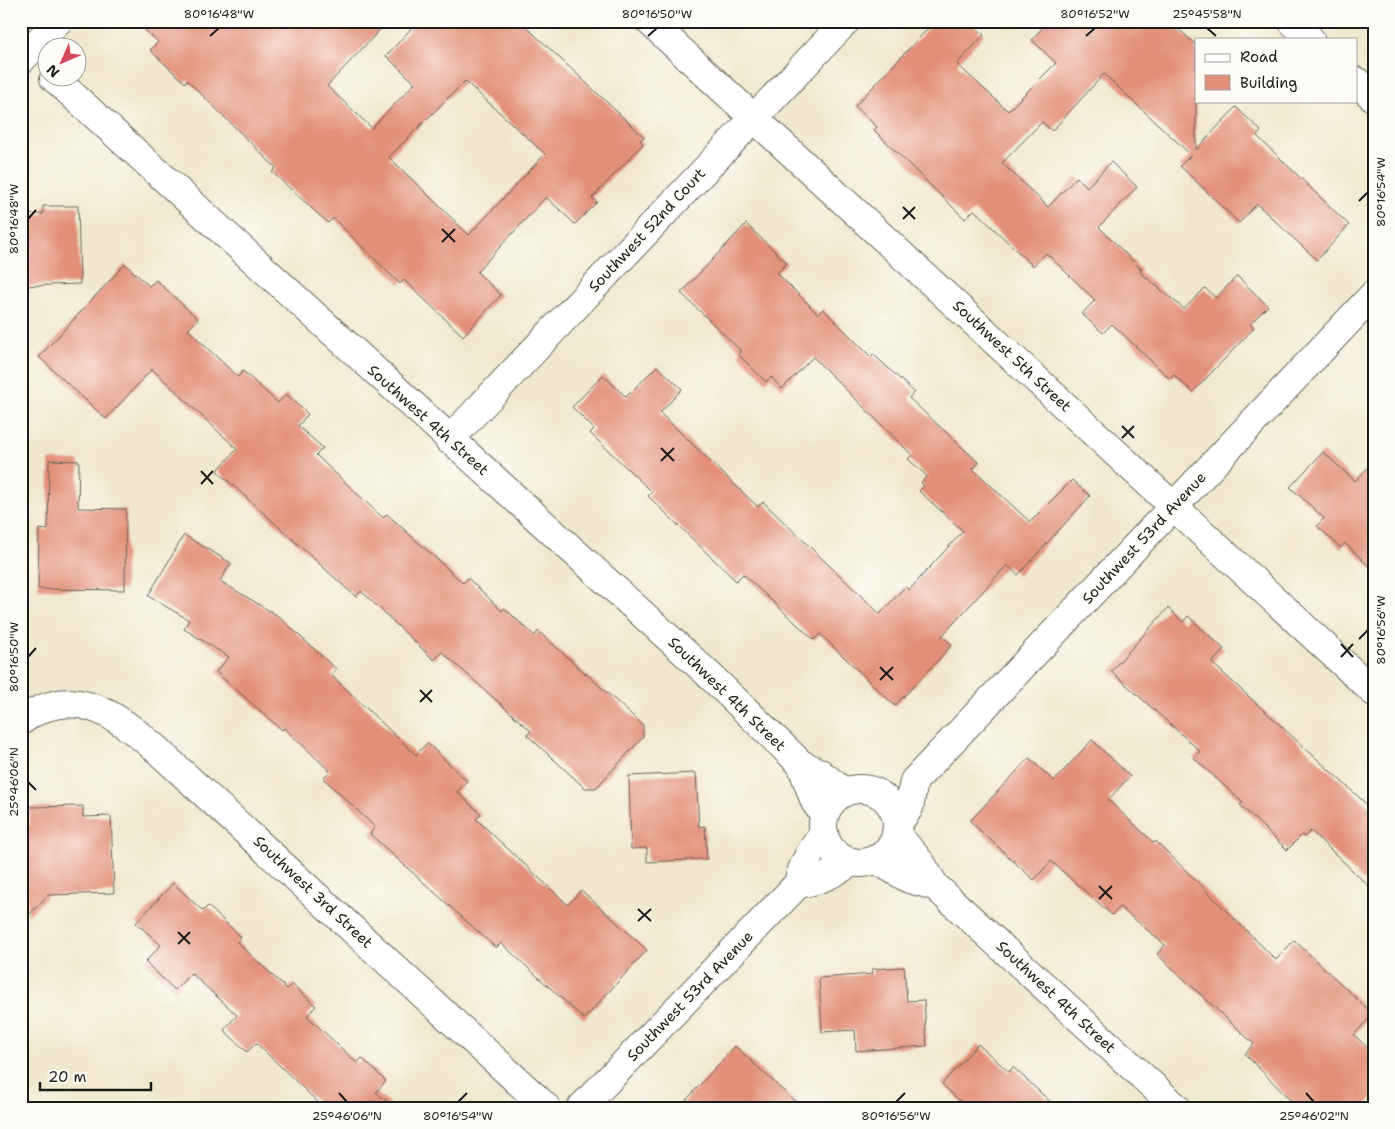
<svg xmlns="http://www.w3.org/2000/svg" width="1395" height="1129" viewBox="0 0 1395 1129" font-family="'Shantell Sans',sans-serif">
	<rect width="100%" height="100%" fill="#fdfcf7"/>
	<filter id="ink" filterUnits="userSpaceOnUse"><feTurbulence type="fractalNoise" baseFrequency=".02" numOctaves="2"/><feDisplacementMap in="SourceGraphic" scale="10" xChannelSelector="R" yChannelSelector="G"/><feConvolveMatrix kernelMatrix="1 2 1 2 8 2 1 2 1" color-interpolation-filters="sRGB"/></filter>
	<filter id="wash" filterUnits="userSpaceOnUse"><feTurbulence type="fractalNoise" baseFrequency=".0096" numOctaves="4" result="noise"/><feDisplacementMap in="SourceGraphic" scale="20" xChannelSelector="R" yChannelSelector="G"/><feGaussianBlur stdDeviation="1.12" result="paint"/><feColorMatrix in="noise" values="0 0 0 0 0 0 0 0 0 0 0 0 0 0 0 0 0 1.4 0 .05"/><feComposite in="paint" operator="in"/></filter>
	<g filter="url(#wash)">
		<rect width="100%" height="100%" fill="#f0e8ce"/>
		<g id="blocks">
			<g fill="#e29079" fill-rule="evenodd">
				<path d="M135,21H388L327,86L372,128L415,83L386,56L418,21H520L644,137L640,141L643,144L592,198L597,202L575,224L546,197L477,272L501,295L463,336L404,280L400,284L333,218L328,223L272,172L276,168L187,80L185,83L150,50L158,42ZM465,81L545,154L469,235L389,157Z"/>
				<path d="M935,21H970L984,35L957,64L1008,111L1056,63L1032,40L1048,21H1170L1196,45V150L1236,107L1261,131L1257,136L1349,225L1317,260L1257,204L1239,223L1180,166L1191,155L1104,74L1052,131L1042,122L1002,163L1048,207L1077,177L1087,187L1111,162L1137,187L1099,227L1142,270L1140,272L1184,309L1205,288L1216,298L1237,276L1268,306L1250,324L1254,328L1193,392L1174,375L1170,379L1112,324L1103,333L1082,314L1095,300L1046,253L1033,266L974,210L965,219L874,130L877,127L855,106Z"/>
				<path d="M43,206H78L80,284L21,286V215L43,214Z"/>
				<path d="M746,224L787,263L777,273L818,314L823,309L871,357L873,354L914,392L909,398L979,463L973,469L1030,522L1072,480L1090,496L1018,575L1007,565L942,636L952,645L895,706L820,634L814,640L743,574L736,581L648,496L652,492L590,433L594,429L572,407L603,375L626,397L657,366L682,389L660,413L758,507L763,502L880,614L905,587L909,590L963,531L919,491L924,486L921,483L927,476L908,459L912,455L813,357L782,389L771,377L766,382L738,354L741,351L681,293Z"/>
				<path d="M125,264L149,286L156,280L198,319L188,330L238,377L243,371L278,403L286,394L308,414L298,426L323,448L316,455L383,518L387,514L463,583L468,578L502,611L504,608L535,636L538,631L643,725V737L596,788H585L527,735L531,731L442,652L434,660L361,591L356,597L217,471L237,449L152,369L106,419L39,357Z"/>
				<path d="M1323,452L1355,481L1374,461V571L1345,543L1341,548L1317,526L1324,518L1290,487Z"/>
				<path d="M49,460L79,461L78,508L126,509L125,590L38,589L39,529L48,530Z"/>
				<path d="M184,535L231,563L220,581L278,616L336,669L331,675L416,755L427,743L467,781L457,792L481,814L476,819L568,905L581,890L647,950L584,1019L501,943L496,948L370,834L375,827L323,778L330,771L284,728L282,730L216,672L229,657L184,629L189,620L148,596Z"/>
				<path d="M1168,608L1183,622L1188,616L1224,649L1212,663L1374,811V891L1311,831L1304,837L1302,835L1287,850L1240,805L1243,803L1194,758L1200,751L1111,671Z"/>
				<path d="M1092,740L1130,776L1108,800L1154,843L1156,841L1276,960L1294,940L1373,1014L1354,1035L1374,1054V1096L1363,1108H1298L1245,1054L1254,1044L1157,954L1165,945L1120,907L1112,915L1051,861L1034,880L970,821L1029,758L1054,781Z"/>
				<path d="M696,773L699,827L705,826L707,859L647,862V848L631,849L629,776Z"/>
				<path d="M83,806V817L111,816L114,893L48,895L28,916L24,825H30V807Z"/>
				<path d="M173,883L203,911L208,906L241,937L237,942L287,989L292,984L316,1006L307,1016L357,1063L362,1058L386,1081L376,1092L394,1108H324L256,1043L247,1052L224,1030L237,1015L191,973L175,990L145,962L161,945L136,923Z"/>
				<path d="M904,967L907,1001L924,1000L927,1046L856,1051L855,1030L822,1032L819,978L873,974L872,969Z"/>
				<path d="M978,1044L1009,1072L1013,1067L1057,1108H967L942,1084Z"/>
				<path d="M735,1046L802,1108H679Z"/>
			</g>
		</g>
	</g>
	<g filter="url(#ink)">
		<use href="#blocks" fill-opacity="0" stroke="#66635a" stroke-width="1"/>
		<g fill="none" stroke-linecap="round" stroke-linejoin="round">
			<defs>
				<g id="minor">
					<path d="M649,21L1374,692"/>
					<path d="M1292,21L1310,39"/>
					<path d="M21,60L58,21"/>
					<path d="M54,78L706,672L801,764L820,773L844,792"/>
					<path d="M1356,81L1374,98"/>
					<path d="M449,440L846,21"/>
					<path d="M21,721C72,682 115,714 156,749L547,1108"/>
					<path d="M801,764L815,802L825,815"/>
					<circle cx="860" cy="826" r="37"/>
					<path d="M897,825L909,808L914,781L1374,294"/>
					<path d="M896,833L921,863L935,886L1177,1108"/>
					<path d="M875,859L909,879L935,886"/>
					<path d="M798,884C820,881 834,873 852,862"/>
					<path d="M581,1108L798,884C802,864 812,849 824,833"/>
				</g>
			</defs>
			<use href="#minor" stroke="#66635a" stroke-width="30"/>
			<use href="#minor" stroke="#fff" stroke-width="28"/>
		</g>
	</g>
	<path fill="none" stroke="#1c1c1c" stroke-width="2" d="M1207,28L1216,36M210,36L219,28M648,36L657,28M1086,36L1095,28M1359,201L1368,192M903,207L915,219M28,219L36,210M903,219L915,207M442,229L455,242M442,242L455,229M1122,426L1134,438M1122,438L1134,426M661,448L674,461M661,461L674,448M201,471L213,484M201,484L213,471M1359,639L1368,630M1341,644L1353,657M28,657L36,648M1341,657L1353,644M880,667L893,680M880,680L893,667M420,690L432,702M420,702L432,690M28,782L36,790M1099,886L1112,899M1099,899L1112,886M638,909L651,921M638,921L651,909M178,932L190,944M178,944L190,932M339,1093L347,1102M1306,1093L1314,1102M458,1102L467,1093M896,1102L905,1093"/>
	<g text-anchor="middle" dominant-baseline="central" stroke-width="4.5" stroke-linejoin="round" paint-order="stroke">
		<g font-size="15" fill="#1c1c1c" stroke="#fdfcf7">
			<text transform="translate(647 230) rotate(-47)">Southwest 52nd Court</text>
			<text transform="translate(1012 356) rotate(43)">Southwest 5th Street</text>
			<text transform="translate(428 420) rotate(42)">Southwest 4th Street</text>
			<text transform="translate(1144 538) rotate(-47)">Southwest 53rd Avenue</text>
			<text transform="translate(727 694) rotate(44)">Southwest 4th Street</text>
			<text transform="translate(313 892) rotate(43)">Southwest 3rd Street</text>
			<text transform="translate(690 996) rotate(-46)">Southwest 53rd Avenue</text>
			<text transform="translate(1056 997) rotate(43)">Southwest 4th Street</text>
		</g>
	</g>
	<rect width="1395" height="1129" fill="none" stroke="#fdfcf7" stroke-width="55"/>
	<rect x="1195" y="38" width="162" height="65" fill="#fdfcf7" stroke="#a3a29f"/>
	<rect x="1205" y="54" width="25" height="8" fill="#ffffff" stroke="#a3a29f"/>
	<text x="1240" y="62" font-size="15" fill="#1c1c1c">Road</text>
	<rect x="1205" y="75" width="25" height="15" fill="#e29079" stroke="#a3a29f"/>
	<text x="1240" y="88" font-size="15" fill="#1c1c1c">Building</text>
	<g transform="translate(62 62) rotate(225)"><circle r="24" fill="#fdfcf7" stroke="#a3a29f"/>
	<path d="M0-4L9 19L0 12L-9 19Z" fill="#d1495b"/>
	<text y="-8" font-size="14" font-weight="bold" text-anchor="middle" fill="#1c1c1c">N</text>
	</g>
	<path d="M40 1082v8h111v-8" fill="none" stroke="#1c1c1c" stroke-width="2.5"/>
	<text x="48" y="1082" font-size="15" fill="#1c1c1c" stroke="#fdfcf7" stroke-width="4" paint-order="stroke">20 m</text>
	<rect x="28" y="28" width="1340" height="1074" fill="none" stroke="#1c1c1c" stroke-width="2"/>
	<g font-size="12" text-anchor="middle" fill="#1c1c1c">
		<text x="219" y="18">80°16'48"W</text>
		<text x="657" y="18">80°16'50"W</text>
		<text x="1095" y="18">80°16'52"W</text>
		<text x="1207" y="18">25°45'58"N</text>
		<text transform="translate(1381 192) rotate(-90)" y="4">80°16'54"W</text>
		<text transform="translate(14 219) rotate(-90)" y="4">80°16'48"W</text>
		<text transform="translate(1381 630) rotate(-90)" y="4">80°16'56"W</text>
		<text transform="translate(14 657) rotate(-90)" y="4">80°16'50"W</text>
		<text transform="translate(14 782) rotate(-90)" y="4">25°46'06"N</text>
		<text x="347" y="1120">25°46'06"N</text>
		<text x="458" y="1120">80°16'54"W</text>
		<text x="896" y="1120">80°16'56"W</text>
		<text x="1314" y="1120">25°46'02"N</text>
	</g>
</svg>
